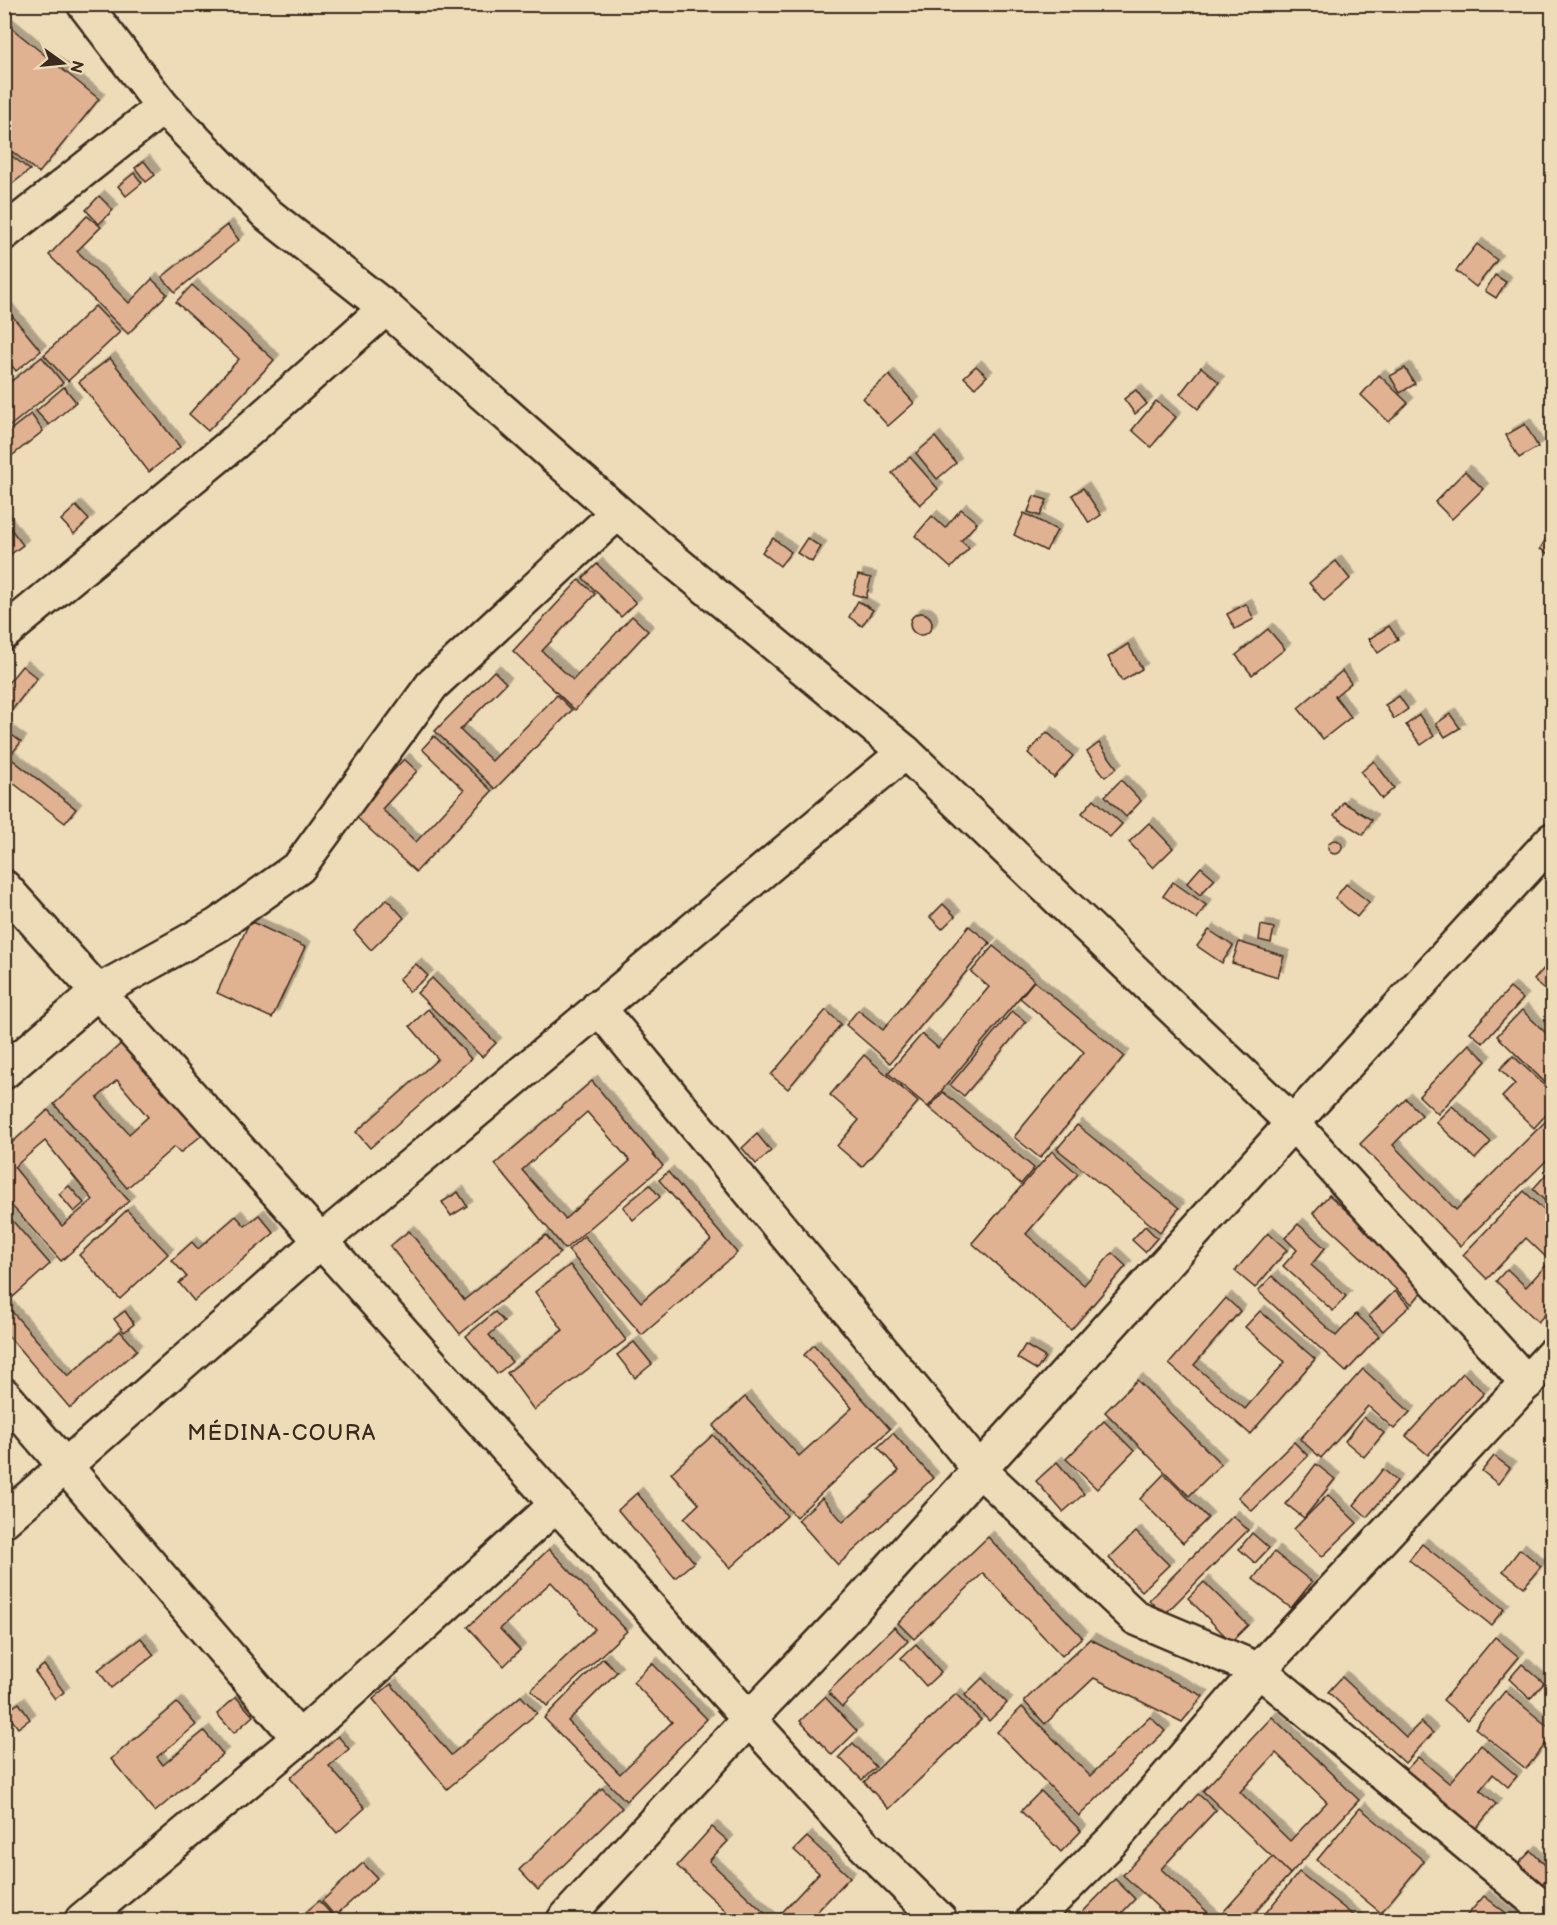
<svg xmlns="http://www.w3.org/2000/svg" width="1557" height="1925" viewBox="0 0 1557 1925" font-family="'Balsamiq Sans',sans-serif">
	<defs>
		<filter id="shadow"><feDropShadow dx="5.5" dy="-5.5" stdDeviation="0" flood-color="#0004"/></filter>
	</defs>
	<rect width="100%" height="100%" fill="#eedcb9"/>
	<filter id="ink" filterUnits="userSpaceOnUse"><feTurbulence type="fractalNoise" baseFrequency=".0167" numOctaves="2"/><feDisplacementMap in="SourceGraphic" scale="12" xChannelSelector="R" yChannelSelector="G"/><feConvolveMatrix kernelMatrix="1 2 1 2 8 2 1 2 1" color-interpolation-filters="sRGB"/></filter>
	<g filter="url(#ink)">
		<g fill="#e1b292" stroke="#3b2a1e" stroke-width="1.5" fill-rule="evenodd" filter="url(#shadow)">
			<path d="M4,22L99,99L39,173L4,145Z"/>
			<path d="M4,150L30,170L4,190Z"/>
			<path d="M144,161L155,175L146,182L135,168Z"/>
			<path d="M134,173L142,183L126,196L118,186Z"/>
			<path d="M99,196L113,210L99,224L86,210Z"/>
			<path d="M87,216L101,227L77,251L129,303L152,279L167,294L128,334L49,255Z"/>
			<path d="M227,225L239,240L175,292L162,277Z"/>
			<path d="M1477,244L1497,260L1476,287L1456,271Z"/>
			<path d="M1495,275L1506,282L1496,298L1485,291Z"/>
			<path d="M192,285L274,360L208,431L189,414L239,359L176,302Z"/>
			<path d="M4,306L41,351L16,371L4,356Z"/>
			<path d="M95,306L120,332L68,381L44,355Z"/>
			<path d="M42,357L63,383L4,431V387Z"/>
			<path d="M110,358L180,447L149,472L79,382Z"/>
			<path d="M976,366L987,376L975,388L964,377Z"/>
			<path d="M1201,367L1219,382L1198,409L1180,394Z"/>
			<path d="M1405,368L1415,384L1400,393L1390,376Z"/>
			<path d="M889,375L914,403L888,426L863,398Z"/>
			<path d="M1379,375L1408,403L1389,422L1361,395Z"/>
			<path d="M64,387L76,402L49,425L36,411Z"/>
			<path d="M1136,390L1147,404L1135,414L1124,399Z"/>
			<path d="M1156,401L1176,417L1151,447L1132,430Z"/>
			<path d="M31,414L43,431L4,462V435Z"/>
			<path d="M1525,424L1538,447L1519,458L1506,435Z"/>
			<path d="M935,437L956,463L937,479L916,453Z"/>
			<path d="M910,457L938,489L920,505L892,473Z"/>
			<path d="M1465,471L1483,489L1452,519L1435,502Z"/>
			<path d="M1083,488L1101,515L1089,523L1072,495Z"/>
			<path d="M1034,496L1047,500L1040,516L1028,512Z"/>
			<path d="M76,506L89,520L74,534L61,520Z"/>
			<path d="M961,509L977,523L961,541L969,548L951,568L915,536L932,516L945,528Z"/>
			<path d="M1024,513L1057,530L1046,551L1014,535Z"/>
			<path d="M4,520L23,545L7,557L4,554Z"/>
			<path d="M1552,528V556L1540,549Z"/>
			<path d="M773,538L791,552L780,566L762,552Z"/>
			<path d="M807,538L821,547L812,562L797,553Z"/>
			<path d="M1336,561L1350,579L1324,601L1309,583Z"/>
			<path d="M597,564L636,603L621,617L583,578Z"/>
			<path d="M858,575L871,578L866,598L853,594Z"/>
			<path d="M579,580L595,594L542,651L573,680L632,616L648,631L575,710L513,651Z"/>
			<path d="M858,601L873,610L862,626L849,617Z"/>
			<path d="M1246,604L1254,619L1235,629L1227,614Z"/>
			<circle cx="921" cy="624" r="11"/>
			<path d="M1389,626L1398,639L1378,653L1369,639Z"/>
			<path d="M1268,629L1285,649L1252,675L1236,655Z"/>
			<path d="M1128,644L1142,669L1122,681L1108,657Z"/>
			<path d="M22,666L37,678L4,720V688Z"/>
			<path d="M494,671L506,683L460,730L492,761L557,695L572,710L495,789L435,731Z"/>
			<path d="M1342,671L1351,683L1335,696L1351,717L1323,739L1298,708Z"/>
			<path d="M1399,696L1408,709L1394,719L1385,705Z"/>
			<path d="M1450,714L1460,728L1445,737L1436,724Z"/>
			<path d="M1419,715L1434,736L1421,745L1406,725Z"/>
			<path d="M4,729L21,742L9,757L76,809L65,823L4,776Z"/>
			<path d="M1047,732L1073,756L1054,778L1028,753Z"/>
			<path d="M434,736L492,791L416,872L353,814L404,759L417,771L382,809L416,842L464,790L422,749Z"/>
			<path d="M1099,743L1117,768L1105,777L1087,752Z"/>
			<path d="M1374,761L1394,788L1382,799L1361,772Z"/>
			<path d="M1121,780L1141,801L1126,817L1105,796Z"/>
			<path d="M1094,799L1122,824L1110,837L1082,813Z"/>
			<path d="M1343,802L1372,820L1363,835L1334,816Z"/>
			<path d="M1149,823L1173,848L1153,868L1129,842Z"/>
			<circle cx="1335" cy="847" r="7"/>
			<path d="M1201,867L1215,879L1200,895L1187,883Z"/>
			<path d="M1173,882L1206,905L1197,919L1163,896Z"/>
			<path d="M1346,884L1369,902L1357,917L1335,898Z"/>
			<path d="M387,899L404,918L371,950L354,931Z"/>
			<path d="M943,904L955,916L942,929L930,917Z"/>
			<path d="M250,921L305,947L272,1018L217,993Z"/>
			<path d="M1261,925L1274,928L1271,943L1259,940Z"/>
			<path d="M969,926L990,943L890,1063L846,1025L858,1010L883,1030Z"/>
			<path d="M1209,930L1233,946L1222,963L1197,946Z"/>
			<path d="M1239,942L1284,956L1278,977L1232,963Z"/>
			<path d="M993,946L1034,980L928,1107L888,1073L922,1034L938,1048L989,987L971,972Z"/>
			<path d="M1552,959V996L1534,980Z"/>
			<path d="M416,964L428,976L409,992L399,979Z"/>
			<path d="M432,978L496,1043L482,1057L417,993Z"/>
			<path d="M1034,981L1124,1056L1040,1158L1014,1137L1084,1052L1020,998Z"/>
			<path d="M1510,988L1523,999L1483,1043L1470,1032Z"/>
			<path d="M428,1009L471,1059L370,1148L356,1132L438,1059L410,1026Z"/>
			<path d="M826,1010L841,1024L788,1089L771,1075Z"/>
			<path d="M1522,1010L1552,1039V1089L1497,1036Z"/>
			<path d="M1012,1011L1026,1022L964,1096L950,1085Z"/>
			<path d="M123,1042L202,1135L180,1153L174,1147L127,1188L54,1104ZM117,1080L148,1117L129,1134L97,1098Z"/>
			<path d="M1469,1044L1486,1061L1438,1114L1419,1096Z"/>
			<path d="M864,1055L918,1102L862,1167L837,1146L859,1120L830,1095Z"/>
			<path d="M1513,1056L1552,1092V1108L1534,1128L1502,1097L1515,1084L1500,1069Z"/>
			<path d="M592,1081L663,1166L565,1249L495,1164ZM587,1112L630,1161L565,1219L522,1170Z"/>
			<path d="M943,1092L1034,1168L1021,1184L929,1108Z"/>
			<path d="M1406,1099L1422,1115L1393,1145L1456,1210L1552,1115V1155L1460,1246L1360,1144Z"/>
			<path d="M1452,1106L1491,1142L1475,1159L1436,1122Z"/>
			<path d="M48,1110L129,1201L61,1261L4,1197V1150ZM45,1141L93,1200L62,1226L14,1167Z"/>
			<path d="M1077,1125L1179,1208L1160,1232L1057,1149Z"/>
			<path d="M757,1134L771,1151L756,1164L742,1148Z"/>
			<path d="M1052,1151L1078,1174L1026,1234L1084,1285L1112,1253L1126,1266L1071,1330L972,1243Z"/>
			<path d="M1552,1168V1208L1533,1189Z"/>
			<path d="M668,1172L737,1253L642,1335L568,1250L584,1236L641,1302L711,1240L659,1180Z"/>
			<path d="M650,1185L660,1197L633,1220L623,1207Z"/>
			<path d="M69,1186L84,1203L74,1212L59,1194Z"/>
			<path d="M1524,1191L1552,1218V1307L1538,1322L1496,1281L1507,1269L1526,1287L1550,1261L1526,1238L1487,1279L1463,1255Z"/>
			<path d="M458,1192L467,1206L451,1216L442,1202Z"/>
			<path d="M1329,1195L1428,1284L1412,1304L1313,1213Z"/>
			<path d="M127,1210L168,1254L120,1299L79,1255Z"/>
			<path d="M4,1211L50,1264L4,1305V1260L10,1255L4,1249Z"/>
			<path d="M259,1215L274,1233L194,1301L179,1283L187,1277L172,1260L192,1242L198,1249L236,1216L245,1226Z"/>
			<path d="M1298,1224L1325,1248L1311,1265L1346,1296L1333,1311L1283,1266L1297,1250L1285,1238Z"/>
			<path d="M1145,1226L1157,1238L1145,1252L1132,1240Z"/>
			<path d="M409,1231L464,1300L546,1235L560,1253L460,1334L390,1246Z"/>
			<path d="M1268,1233L1287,1250L1255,1288L1235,1271Z"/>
			<path d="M570,1265L626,1340L534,1410L507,1373L563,1330L535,1292Z"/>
			<path d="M1272,1276L1336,1336L1356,1314L1379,1336L1346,1372L1258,1291Z"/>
			<path d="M1395,1291L1410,1306L1383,1331L1369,1316Z"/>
			<path d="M1226,1298L1240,1311L1194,1365L1245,1409L1285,1362L1245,1327L1260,1311L1315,1359L1250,1434L1169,1364Z"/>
			<path d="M8,1307L68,1376L120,1331L137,1350L70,1408L4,1331V1310Z"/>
			<path d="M125,1311L134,1324L124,1332L114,1319Z"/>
			<path d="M495,1312L504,1322L489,1335L512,1362L497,1374L466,1336Z"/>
			<path d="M634,1342L652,1364L635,1378L617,1355Z"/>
			<path d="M814,1345L890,1429L796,1517L713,1426L745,1397L799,1456L852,1408L804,1355Z"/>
			<path d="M1025,1345L1045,1357L1037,1370L1017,1358Z"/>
			<path d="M1363,1369L1410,1412L1394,1429L1368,1406L1321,1458L1300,1439Z"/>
			<path d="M1463,1373L1484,1393L1428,1455L1406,1436Z"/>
			<path d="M1137,1380L1221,1464L1189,1496L1105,1412Z"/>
			<path d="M1364,1417L1384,1433L1364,1457L1345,1441Z"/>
			<path d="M1104,1421L1134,1451L1097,1489L1066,1459Z"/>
			<path d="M893,1433L933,1478L838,1565L798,1520L822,1498L843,1522L899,1471L878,1447Z"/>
			<path d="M713,1435L787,1516L730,1568L684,1518L699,1504L671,1473Z"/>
			<path d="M1294,1442L1308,1456L1252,1511L1238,1497Z"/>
			<path d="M1494,1456L1510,1468L1498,1484L1482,1471Z"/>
			<path d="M1057,1462L1084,1494L1063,1512L1036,1481Z"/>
			<path d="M1316,1464L1335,1479L1304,1518L1286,1504Z"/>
			<path d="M1383,1469L1397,1481L1367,1517L1354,1505Z"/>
			<path d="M1164,1474L1208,1518L1183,1543L1140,1499Z"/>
			<path d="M637,1493L694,1562L675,1578L618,1510Z"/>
			<path d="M1328,1495L1357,1523L1322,1557L1294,1529Z"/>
			<path d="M1233,1516L1248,1530L1164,1615L1149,1600Z"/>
			<path d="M1136,1532L1169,1565L1142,1591L1109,1558Z"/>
			<path d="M1252,1533L1269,1548L1255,1563L1239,1549Z"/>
			<path d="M988,1537L1082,1637L1062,1656L983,1573L914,1639L898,1623Z"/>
			<path d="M1422,1544L1504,1609L1491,1625L1409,1560Z"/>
			<path d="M549,1549L627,1631L547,1706L531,1690L595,1629L551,1582L500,1629L520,1650L504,1666L468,1627Z"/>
			<path d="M1520,1549L1541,1566L1524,1587L1503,1571Z"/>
			<path d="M1274,1552L1312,1582L1291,1608L1253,1579Z"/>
			<path d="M1204,1582L1248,1625L1231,1642L1188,1598Z"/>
			<path d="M894,1627L908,1641L842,1707L828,1692Z"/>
			<path d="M1495,1637L1519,1657L1467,1720L1443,1700Z"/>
			<path d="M141,1638L154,1655L111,1688L98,1670Z"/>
			<path d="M1090,1639L1203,1696L1182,1722L1094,1678L1045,1724L1024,1701Z"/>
			<path d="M916,1644L941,1672L926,1686L901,1658Z"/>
			<path d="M603,1658L617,1672L568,1721L620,1774L672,1722L633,1682L652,1663L707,1719L626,1801L544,1718Z"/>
			<path d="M1522,1664L1544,1683L1530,1699L1509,1679Z"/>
			<path d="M44,1665L64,1692L55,1699L35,1672Z"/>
			<path d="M1342,1677L1406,1737L1421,1722L1433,1733L1405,1763L1328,1692Z"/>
			<path d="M982,1678L1007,1703L989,1721L965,1695Z"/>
			<path d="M391,1684L451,1755L521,1696L537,1713L447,1789L373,1699Z"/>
			<path d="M1505,1691L1552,1730V1736L1526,1769L1475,1728Z"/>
			<path d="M956,1694L981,1720L889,1809L864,1782Z"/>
			<path d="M236,1697L253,1716L234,1733L217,1714Z"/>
			<path d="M825,1697L857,1731L832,1755L800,1721Z"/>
			<path d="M19,1703L30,1719L18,1728L6,1712Z"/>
			<path d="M177,1703L196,1725L157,1757L163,1765L204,1731L223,1754L155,1812L111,1759Z"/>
			<path d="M1022,1707L1090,1776L1150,1717L1165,1731L1079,1816L997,1732Z"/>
			<path d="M1272,1717L1359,1800L1290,1874L1203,1791ZM1276,1753L1327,1802L1290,1841L1240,1792Z"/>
			<path d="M338,1736L349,1749L329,1766L365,1808L337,1833L290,1778Z"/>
			<path d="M853,1743L876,1767L862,1780L839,1757Z"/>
			<path d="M1481,1745L1517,1776L1508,1787L1493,1774L1480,1790L1496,1804L1474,1831L1404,1772L1418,1757L1449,1783Z"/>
			<path d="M602,1788L622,1808L538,1890L519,1870Z"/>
			<path d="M1041,1791L1081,1831L1061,1852L1021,1811Z"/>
			<path d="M1198,1794L1216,1810L1161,1869L1216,1920L1273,1857L1290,1874L1248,1920H1172L1123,1875Z"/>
			<path d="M1360,1808L1424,1861L1381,1913L1317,1860Z"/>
			<path d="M712,1827L728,1841L709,1861L772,1920H736L677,1866Z"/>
			<path d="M807,1837L850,1877L809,1920H775L819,1873L794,1850Z"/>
			<path d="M1531,1851L1552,1872L1542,1884L1519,1863Z"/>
			<path d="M363,1863L377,1878L335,1916L322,1901Z"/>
			<path d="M1299,1872L1359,1920H1260Z"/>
			<path d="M1115,1879L1135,1899L1115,1920H1075Z"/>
			<path d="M1484,1896L1515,1920H1463Z"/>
			<path d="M319,1901L337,1920H297Z"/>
		</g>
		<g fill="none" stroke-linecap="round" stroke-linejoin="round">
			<defs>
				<g id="street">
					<path d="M84,4L163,107L267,214L386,308L656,546L905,752L1293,1123L1527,1383"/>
					<path d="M4,233L163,107"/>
					<path d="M4,633L235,442L386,308"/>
					<path d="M4,887L749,1719L865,1846L940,1920"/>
					<path d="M598,1007L980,1470L1136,1618L1259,1670L1552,1915"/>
					<path d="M4,1072L99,991L218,925L299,867L432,685L617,513"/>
					<path d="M4,1395L299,1738"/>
					<path d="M4,1520L322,1240L905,752"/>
					<path d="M82,1920L299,1738L557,1504"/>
					<path d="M564,1920L749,1719L859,1603L1293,1123L1552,840"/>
					<path d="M1033,1920L1114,1839L1259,1670L1552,1355"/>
				</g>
			</defs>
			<use href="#street" stroke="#3b2a1e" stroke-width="38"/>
			<use href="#street" stroke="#eedcb9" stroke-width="33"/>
		</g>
	</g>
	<g text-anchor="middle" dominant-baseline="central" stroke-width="5" stroke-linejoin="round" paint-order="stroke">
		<g font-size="22" letter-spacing="1.5" fill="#3b2a1e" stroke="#eedcb9">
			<text x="282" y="1433">MÉDINA-COURA</text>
		</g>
	</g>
	<rect width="1557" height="1925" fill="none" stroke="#eedcb9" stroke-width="24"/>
	<rect x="12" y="12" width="1533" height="1901" fill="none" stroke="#3b2a1e" stroke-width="2" filter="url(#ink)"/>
	<g transform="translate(63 63) rotate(105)" stroke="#eedcb9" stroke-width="4.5" paint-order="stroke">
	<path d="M0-4.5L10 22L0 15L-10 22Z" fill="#3b2a1e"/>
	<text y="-9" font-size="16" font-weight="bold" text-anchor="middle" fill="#3b2a1e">N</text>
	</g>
</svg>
